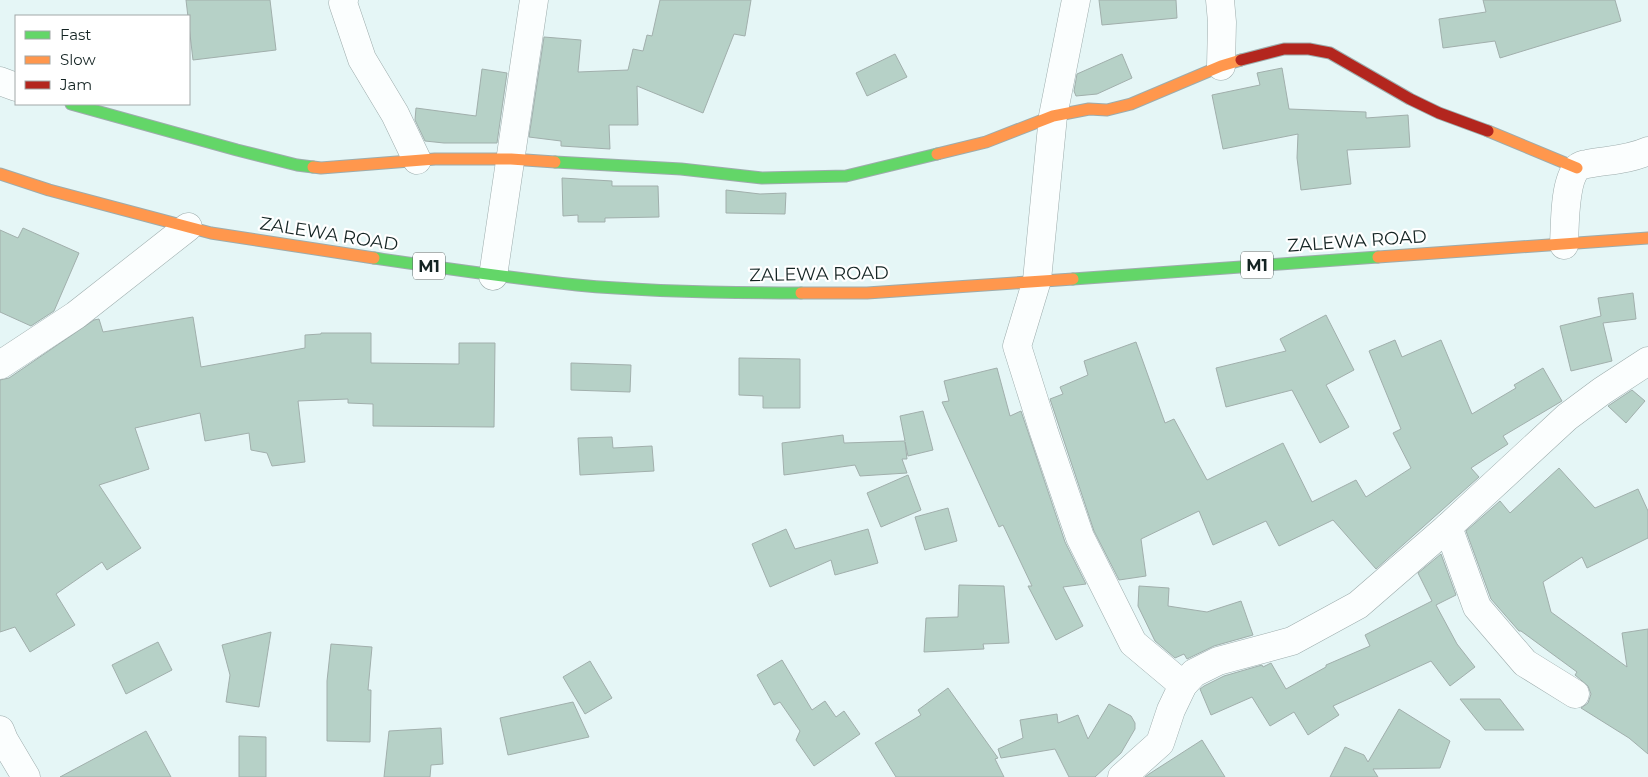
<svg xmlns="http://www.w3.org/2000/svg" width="1648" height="777" viewBox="0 0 1648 777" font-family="Montserrat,sans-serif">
	<rect width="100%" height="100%" fill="#e5f6f6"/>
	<g fill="#b6d1c7" stroke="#a1afac">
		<path d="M186,0H270L276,50L193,60Z"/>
		<path d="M660,0H751L745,36L734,34L703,113L637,86L638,125H609L610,149L561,146V141L529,137L544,37L581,40L578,72L628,70L633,49L643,51L647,35L652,36Z"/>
		<path d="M1099,0H1176L1177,18L1102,25Z"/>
		<path d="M1483,0H1615L1621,21L1500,58L1495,41L1443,48L1439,19L1486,12Z"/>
		<path d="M895,54L907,77L867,96L856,73Z"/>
		<path d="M1122,54L1132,78L1097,94L1076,96L1074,91L1077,74Z"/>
		<path d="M1282,68L1289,109L1366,112V118L1408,115L1410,147L1347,150L1351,184L1301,190L1297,158L1298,134L1223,149L1212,95L1260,85L1257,73Z"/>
		<path d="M482,69L507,73L497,143H444L425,141L415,120L416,108L476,116Z"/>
		<path d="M562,178L612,181V186H658L659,217L605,218V222H578V215L563,216Z"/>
		<path d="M726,190L760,194L786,193L785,214L726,213Z"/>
		<path d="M23,228L79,253L54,311L31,326L0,312V230L18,238Z"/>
		<path d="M1633,293L1636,319L1603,323L1612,361L1571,371L1560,326L1601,316L1598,298Z"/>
		<path d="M1326,315L1354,370L1326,385L1349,427L1320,443L1292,390L1226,407L1216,368L1286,351L1280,339Z"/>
		<path d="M193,317L201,367L305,348V335L321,334V333H371V363L459,364V343H495L494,427L373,426V404L348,403V399L298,401L305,462L272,466L267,453L251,450L249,433L205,441L200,413L135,428L149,469L99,485L141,548L107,570L102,562L56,594L75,625L30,652L15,627L0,632V380L9,378L94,320L99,319L103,332Z"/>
		<path d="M1395,340L1402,357L1441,340L1472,414L1516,388L1514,385L1543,368L1562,401L1503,436L1508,444L1471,468L1479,477L1376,569L1333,520L1279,546L1266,521L1213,545L1199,511L1141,539L1146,576L1119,580L1094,531L1050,399L1063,394L1060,387L1088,375L1084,361L1136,342L1165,423L1174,419L1207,480L1283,443L1312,502L1356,480L1366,497L1411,468L1393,433L1401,429L1369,351Z"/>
		<path d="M739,358L800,359V408H763V396L739,395Z"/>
		<path d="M571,363L631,365L630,392L571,390Z"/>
		<path d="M997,368L1010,416L1021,411L1065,542L1086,584L1063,587L1083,626L1056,640L1028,586H1032L1003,525L999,527L942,402L949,401L944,381Z"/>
		<path d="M1632,390L1645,401L1626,423L1608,406Z"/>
		<path d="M923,411L933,450L908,456L905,442L907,459H902L907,473L860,476L855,465L784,475L782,443L843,435L844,443L905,441L900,416Z"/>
		<path d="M612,437L613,448L652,446L654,471L580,475L578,438Z"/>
		<path d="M1559,468L1595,508L1638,489L1648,511V538L1587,568L1582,557L1543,582L1551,612L1627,667L1622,633L1648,629V754L1629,738L1581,708L1588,703L1591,694L1588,686L1575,675L1577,672L1521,631H1519L1491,599L1466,531L1500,501L1510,513Z"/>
		<path d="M908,475L921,510L881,527L867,493Z"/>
		<path d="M948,508L957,541L925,550L915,517Z"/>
		<path d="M786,529L795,549L868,529L878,563L835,575L831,560L770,587L752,544Z"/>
		<path d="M1441,554L1456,595L1436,605L1457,644L1475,667L1450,686L1431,661L1333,706L1339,715L1308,735L1294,712L1270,726L1252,697L1211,715L1200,689L1204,686L1224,676L1262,665L1263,667L1271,663L1286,689L1326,667V665L1370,646L1365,635L1432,601L1418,573Z"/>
		<path d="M959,585L1004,586L1009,643L983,644L984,649L924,652L926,618L958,617Z"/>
		<path d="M1139,586L1169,588L1168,606L1207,612L1241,601L1253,635L1214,646L1187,659L1184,654L1175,658L1155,641L1138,606Z"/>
		<path d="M271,632L259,707L226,702L230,675L222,645Z"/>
		<path d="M158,642L172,670L126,694L112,665Z"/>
		<path d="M331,644L372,647L368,690H371L370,742L327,741V681Z"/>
		<path d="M782,660L812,710L825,701L836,717L844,711L860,734L814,766L796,740L800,731L780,702L774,705L757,675Z"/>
		<path d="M590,661L612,698L585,714L563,677Z"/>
		<path d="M948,688L998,758L995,759L1004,777H896L875,743L921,715L918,710Z"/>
		<path d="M1460,699H1500L1524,730H1485Z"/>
		<path d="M573,702L589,737L508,755L500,718Z"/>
		<path d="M1109,704L1131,716L1135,723V729L1121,753L1095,777H1069L1055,749L1001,758L998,749L1023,738L1020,720L1057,714L1058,723L1078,715L1088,739Z"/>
		<path d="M1399,709L1450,741L1440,768L1373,769L1378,777H1330L1345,747L1364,755L1368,762Z"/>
		<path d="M441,728L443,764L431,765L430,777H384L389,731Z"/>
		<path d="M146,731L171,777H60Z"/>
		<path d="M239,736L266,737V777H239Z"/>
		<path d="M1202,740L1225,777H1145L1149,774Z"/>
	</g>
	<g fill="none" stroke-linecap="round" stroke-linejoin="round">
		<defs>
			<g id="street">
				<path d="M344,0L343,3L362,59L395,114L417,160"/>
				<path d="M1076,0L1053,116L1037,280L1017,346L1044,432L1080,537L1133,643L1183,685"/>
				<path d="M1220,0L1222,22L1221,66"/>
				<path d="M0,81L16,87"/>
				<path d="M1564,245C1565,226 1564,182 1577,168C1579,166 1584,164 1587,164C1608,160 1628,160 1648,151"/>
				<path d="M493,276L534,0"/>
				<path d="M0,365L76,315L188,227"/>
				<path d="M1448,527L1477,607L1525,663L1575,694"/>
				<path d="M0,730L4,740L26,777"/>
				<path d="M1122,777L1160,743L1171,710L1183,685L1194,673L1218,661L1292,641L1358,605L1448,527L1567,417L1602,391L1648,361"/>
			</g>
			<g id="fast">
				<path d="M71,104L237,150L297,165L313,167"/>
				<path d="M555,162L681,169L762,178L846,176L937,154"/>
				<path d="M374,258C442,268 509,278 577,285C651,292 726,293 801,293"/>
				<path d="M1073,279L1378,257"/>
			</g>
			<g id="slow">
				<path d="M1488,131L1577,168"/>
				<path d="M937,154L986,142L1053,116L1089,109L1107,110L1131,104L1221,66L1241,60"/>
				<path d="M313,167L321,168L435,159H511L555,162"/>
				<path d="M0,174L49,190L211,233L374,258"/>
				<path d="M1378,257L1648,238"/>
				<path d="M801,293H867L1073,279"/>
			</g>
			<path id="jam" d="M1241,60L1284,49H1309L1330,53L1410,99L1439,113L1488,131"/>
		</defs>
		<use href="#street" stroke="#9dacac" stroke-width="29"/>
		<use href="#fast" stroke="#9dacac" stroke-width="13"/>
		<use href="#slow" stroke="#9dacac" stroke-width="13"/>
		<use href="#jam" stroke="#9dacac" stroke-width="13"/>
		<use href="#street" stroke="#fbfefe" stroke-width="28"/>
		<use href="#fast" stroke="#63d668" stroke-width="11"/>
		<use href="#slow" stroke="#ff974d" stroke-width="11"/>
		<use href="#jam" stroke="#b3261e" stroke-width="11"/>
	</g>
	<g text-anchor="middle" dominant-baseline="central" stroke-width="4.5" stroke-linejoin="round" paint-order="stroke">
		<g fill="#fff" stroke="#5a6665" stroke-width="1">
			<rect x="1241" y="251.5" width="32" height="27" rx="4"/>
			<rect x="413" y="252.5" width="32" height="27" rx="4"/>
		</g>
		<g font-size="16" font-weight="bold" fill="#142423">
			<text x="1257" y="265">M1</text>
			<text x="429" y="266">M1</text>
		</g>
		<g font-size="18" fill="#142423" stroke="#fff">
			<text transform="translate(329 234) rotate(9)">ZALEWA ROAD</text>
			<text transform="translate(1357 241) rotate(-4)">ZALEWA ROAD</text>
			<text transform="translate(819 274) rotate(-1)">ZALEWA ROAD</text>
		</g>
	</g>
	<rect x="15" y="15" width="175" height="90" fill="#ffffff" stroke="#a1a7a7"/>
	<rect x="25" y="31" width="25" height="8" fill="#63d668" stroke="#a1a7a7"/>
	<text x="60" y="40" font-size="15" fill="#142423">Fast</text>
	<rect x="25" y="56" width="25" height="8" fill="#ff974d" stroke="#a1a7a7"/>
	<text x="60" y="65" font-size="15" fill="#142423">Slow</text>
	<rect x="25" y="81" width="25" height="8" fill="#b3261e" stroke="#a1a7a7"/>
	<text x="60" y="90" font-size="15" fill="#142423">Jam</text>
</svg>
